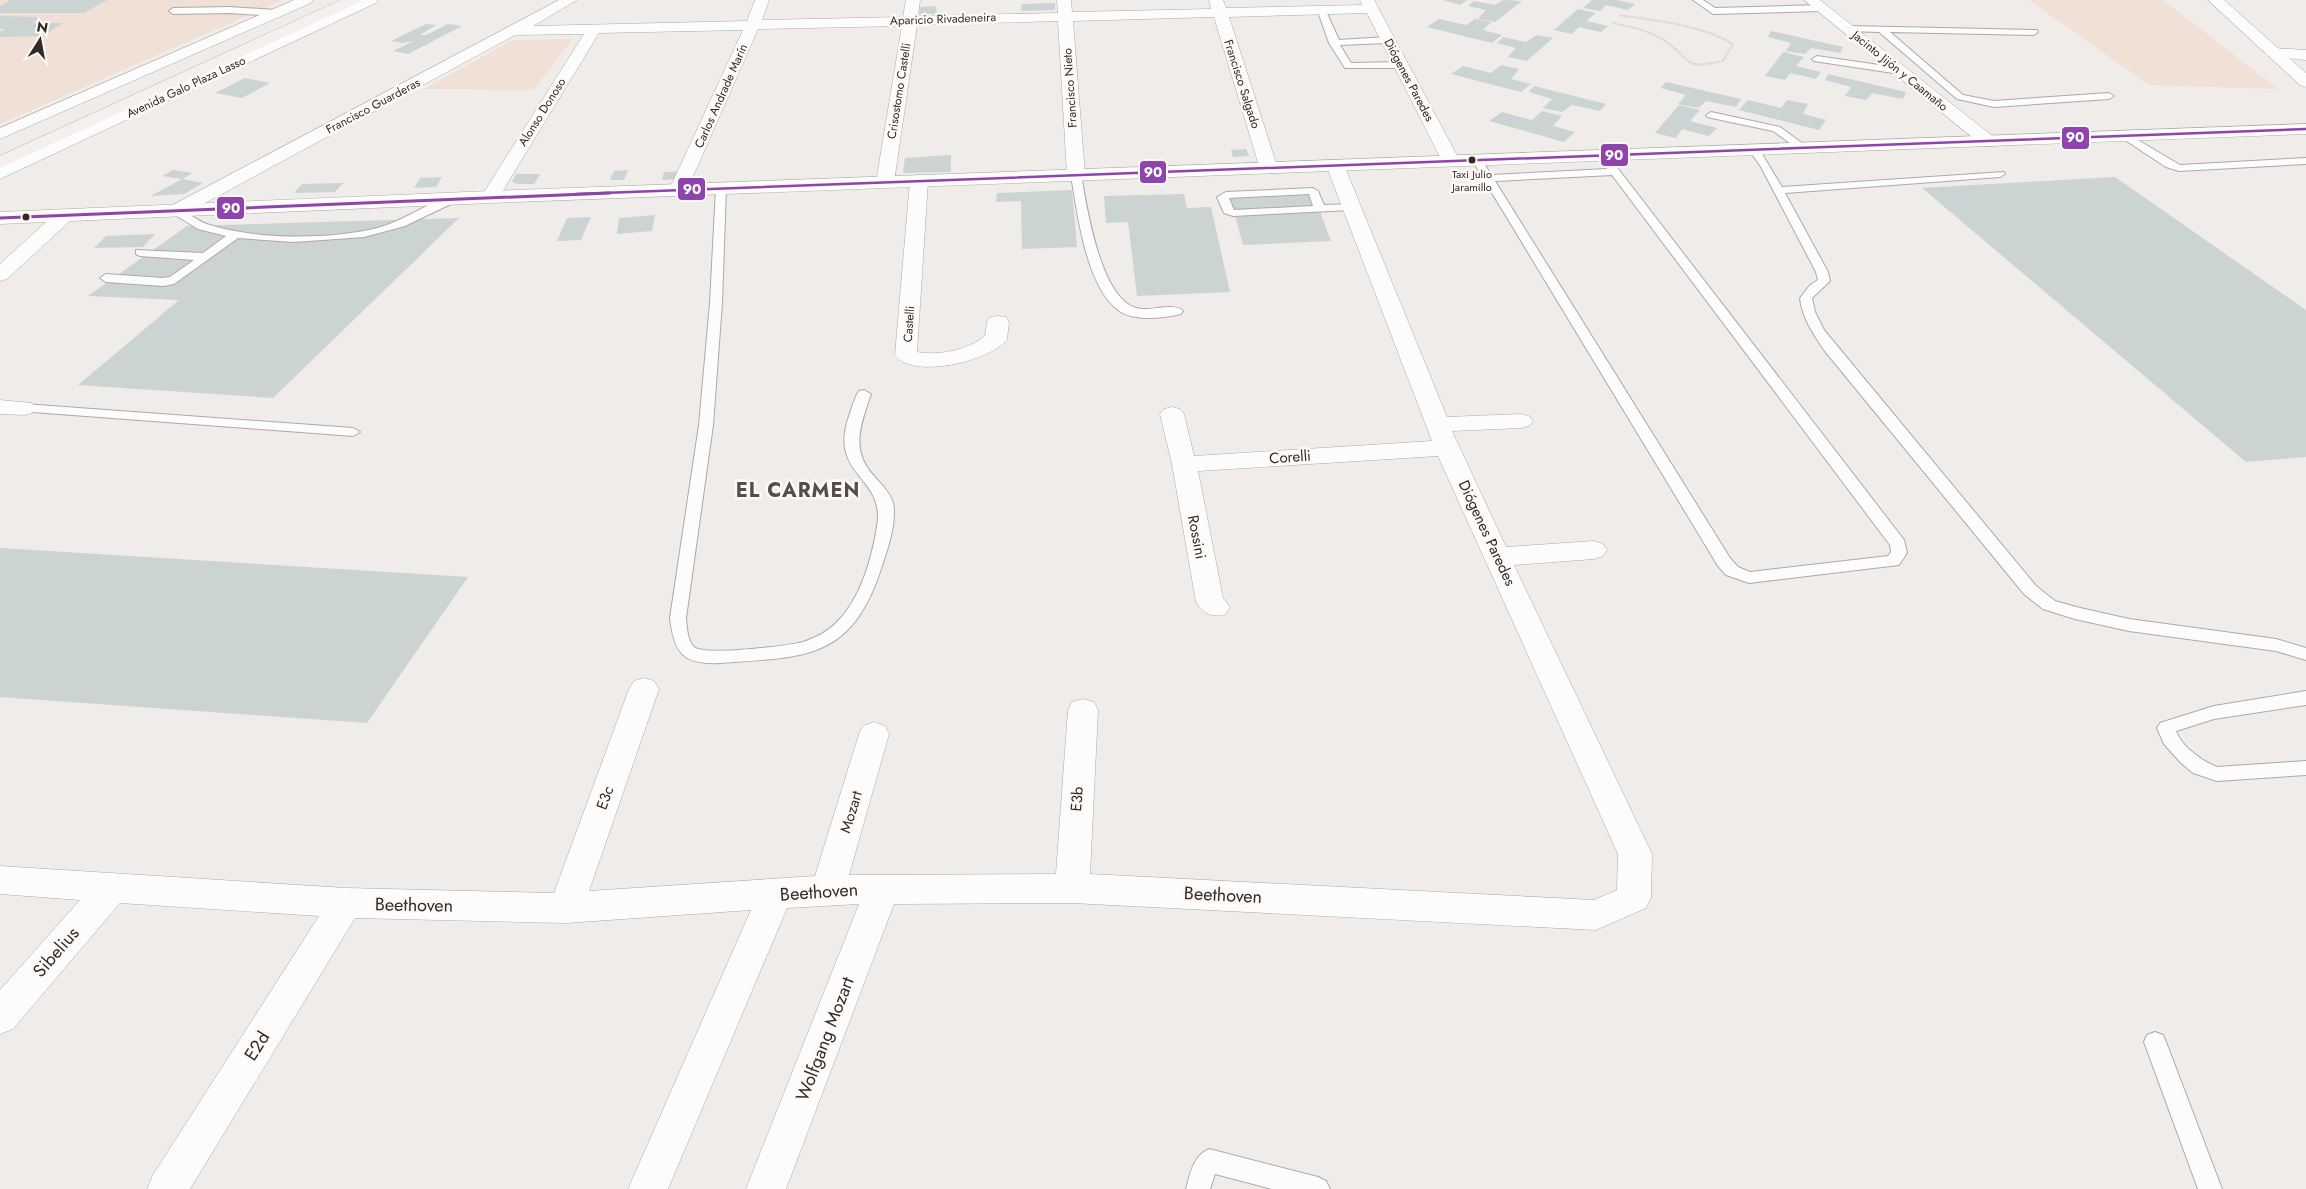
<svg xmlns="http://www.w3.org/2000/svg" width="2306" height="1189" viewBox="0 0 2306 1189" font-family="Jost,sans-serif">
	<rect width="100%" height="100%" fill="#efecea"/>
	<g fill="#f1e0d5">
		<path d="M0,0H283L0,124Z"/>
		<path d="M2029,0H2163L2278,89L2149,85Z"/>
		<path d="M573,39L533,90L424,89L513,40Z"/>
	</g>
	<g fill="#cbd4d3">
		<path d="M10,0H107L84,13H0V6Z"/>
		<path d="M1443,0H1467L1460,5Z"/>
		<path d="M1504,0L1522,1L1495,22L1478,19L1486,10L1468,6L1474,1L1495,5Z"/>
		<path d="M1592,0H1616L1635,4L1628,10L1606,5L1600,11L1583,8Z"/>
		<path d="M1055,3V10L1021,11L1022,4Z"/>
		<path d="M936,6L937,14H919L920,7Z"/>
		<path d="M1578,9L1596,13L1586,21L1608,26L1601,32L1579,27L1572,34L1554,30Z"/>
		<path d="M0,16L40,17L33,23H63L43,36L0,37V32L5,29H0Z"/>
		<path d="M1439,19L1466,25L1475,19L1491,22L1483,30L1502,35L1492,43L1427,27Z"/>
		<path d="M426,24L436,25L420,35H426L448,24L462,26L408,54L393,51L414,41L403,43L391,41Z"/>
		<path d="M1771,31L1843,47L1840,53L1811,48L1805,54L1786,51L1791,43L1768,37Z"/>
		<path d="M1537,35L1553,38L1527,61L1508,57L1516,48L1497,43L1503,37L1526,42Z"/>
		<path d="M1783,52L1804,57L1796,66L1821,72L1816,79L1790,73L1785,80L1765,76Z"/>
		<path d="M1501,65L1519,69L1511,79L1531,84L1521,92L1451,74L1463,66L1491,73Z"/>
		<path d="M1828,74L1906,92L1903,99L1872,93L1866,100L1845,96L1851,87L1825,80Z"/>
		<path d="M245,78L270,83L242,98L215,93Z"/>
		<path d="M1666,82L1741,99L1736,107L1706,101L1698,108L1678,104L1686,95L1661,88Z"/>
		<path d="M1534,86L1606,104L1600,111L1572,105L1562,112L1543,108L1552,99L1529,92Z"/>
		<path d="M1748,100L1781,108L1787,100L1808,104L1803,114L1826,120L1819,130L1739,110Z"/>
		<path d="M1679,105L1700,110L1690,121L1717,128L1709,136L1682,129L1676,138L1655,133Z"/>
		<path d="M1542,111L1562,116L1553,126L1575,132L1564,142L1489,121L1502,112L1532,120Z"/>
		<path d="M1246,149L1249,156L1233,157L1231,150Z"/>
		<path d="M951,155V172L903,173L905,158Z"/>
		<path d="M173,170L193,173L182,179L162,176Z"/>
		<path d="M628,170L624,180H610L614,171Z"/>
		<path d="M683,171L678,179L662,180L664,172Z"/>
		<path d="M516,174H540L534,184H517L512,182Z"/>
		<path d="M442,177L436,187L414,188L420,178Z"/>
		<path d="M2115,177L2306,310V457L2246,462L1922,188Z"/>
		<path d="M182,179L203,183L184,194L151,196Z"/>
		<path d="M343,183L335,192L294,193L302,184Z"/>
		<path d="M1072,190L1077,247L1022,249L1021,201L996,202L997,193Z"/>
		<path d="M1312,190L1331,241L1243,245L1229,193Z"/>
		<path d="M1184,194L1187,208L1211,207L1230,292L1137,296L1128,222L1106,223L1104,196Z"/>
		<path d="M655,215L652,231L617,234L619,218Z"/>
		<path d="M591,217L581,240L557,241L567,218Z"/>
		<path d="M459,218L273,398L78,385L179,300L88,296L187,226Z"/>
		<path d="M155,234L143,247L94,248L106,236Z"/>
		<path d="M0,548L468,577L367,723L0,697Z"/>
	</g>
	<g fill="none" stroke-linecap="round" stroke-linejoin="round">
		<defs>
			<g id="service">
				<path d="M1693,0H1703L1715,8L1821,5L1825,8L1821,11L1713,14Z"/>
				<path d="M229,7L276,10L280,13L276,16L229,13L173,14L169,11L173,8Z"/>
				<path d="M1318,7L1325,9L1339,40L1387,37L1392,40L1387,43L1340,45L1351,63L1401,62L1406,65L1401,68H1345L1329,43L1317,9Z"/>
				<path d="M1848,26L2037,30L2038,32L2034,35L1890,32L1963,95L1994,101L2109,93L2114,96L2109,99L1994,107L1957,99L1879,32L1845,31V27Z"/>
				<path d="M1817,56L1900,68L1905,71L1900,74L1814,61L1812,59Z"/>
				<path d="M1711,112L1780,127L1810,149L1809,151H1801L1773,131L1707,117L1706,115Z"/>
				<path d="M2126,133L2180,165L2306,158V164L2179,171L2166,167L2122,138V134Z"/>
				<path d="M1755,148L1759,149L1782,187L2004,172L2005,174L2000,177L1785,193L1828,272L1830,281L1812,298L1815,312L1824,330L2036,586L2055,601L2076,607L2129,619L2276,639L2306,648V660L2276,651L2129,631L2075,619L2043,609L2024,594L1824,350C1813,333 1802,318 1800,298L1810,285L1818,280L1816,272L1761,167L1750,151Z"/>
				<path d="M1602,152L1606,153L1904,540L1907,553L1899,565L1749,583L1726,575L1718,566L1472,160L1473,158H1481L1491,175L1607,169L1597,155ZM1612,175L1890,545L1891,552L1888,556L1750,572L1738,567L1730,558L1495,181Z"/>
				<path d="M1076,172L1081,175C1087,207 1101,307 1142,309C1153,310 1176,303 1183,311L1181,314C1164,318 1133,322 1118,310C1086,286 1077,212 1071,175Z"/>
				<path d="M721,185L726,188L722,303L713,425L686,618C687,627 687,640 694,647C704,656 788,646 803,642C815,638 827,632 836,623C860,600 872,559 877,526C886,476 828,477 849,416C852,408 854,398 859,391L864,390L871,394C861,424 850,449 873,475C880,483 890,492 893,503C897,523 888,547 882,566C852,660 807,657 720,663C683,665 674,653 670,618L699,425L710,303L716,188Z"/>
				<path d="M1313,188L1318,191L1324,205L1351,204L1357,207L1351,210L1233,216L1224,213L1217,197L1226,192ZM1309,194L1313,206L1234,210L1229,198Z"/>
				<path d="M455,195L459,196V200L405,226L364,237L294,242L238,238L174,284L163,286L106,282L100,278L106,274L163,278L170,277L194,260L140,256L136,254V250L203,253L226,236L198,229L172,213L170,211L176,208C188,211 197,222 210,225C258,240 333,240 381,227C407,219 430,201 455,195Z"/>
				<path d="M24,404L353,428L360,432L353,436L19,411L17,408L19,405Z"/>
				<path d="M2306,691V705L2214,719L2176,731C2182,747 2202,761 2217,767L2306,761V775L2217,781L2193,773L2180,762L2164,744L2157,728L2160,723L2214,706Z"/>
				<path d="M2155,1032L2163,1035L2166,1042L2222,1189H2198L2144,1042L2147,1035Z"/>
				<path d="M1209,1149L1318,1177L1326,1181L1330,1189H1272L1215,1174L1210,1189H1186C1190,1174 1193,1156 1209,1149Z"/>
			</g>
			<g id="minor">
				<path d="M559,0H577L533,26L747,21L755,0H769L762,20L903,17L906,0H920L918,16L1058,13L1057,0H1071L1072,12L1211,9L1209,0H1223L1226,8L1362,5L1360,0H1374L1460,161L1457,165H1445L1442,161L1367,13L1229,17L1278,169L1275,173H1263L1260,169L1214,17L1073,21L1085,175L1082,179H1070L1067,175L1058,21L917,25L894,182L892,186H878L876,182L902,26L758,29L687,190L685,194H671L669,190L743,30L599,33L499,197L497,201H483L481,197L584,34L515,35L183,215H169L166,211L169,207Z"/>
				<path d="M1804,0H1820L1995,138L1998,142L1995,146H1983Z"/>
				<path d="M2273,48L2306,50V60L2268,56L2265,53L2268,50Z"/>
				<path d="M1335,160L1341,161L1344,165L1447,417L1521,414L1529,416L1533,421L1529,426L1521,428L1452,431L1506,547L1594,541L1603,544L1607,550L1603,556L1594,559L1514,565L1652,854L1651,898L1646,908L1596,930L1072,903L894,904L786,1189H746L859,904L787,908L668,1189H628L751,910L566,923L355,918L190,1189H147L153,1175L319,916L120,903L13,1029L0,1034V990L80,900L0,894V866L346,888L554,893L629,689L634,681L644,678L654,681L659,689L589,891L815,876L859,734L863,726L874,722L885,726L889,734L849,875L1056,874L1068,710L1072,702L1083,699L1094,702L1098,710L1090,874L1594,900L1617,890L1618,854L1438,456L1198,471L1223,598L1230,607L1226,614C1212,618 1204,614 1196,602L1172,464L1160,414L1164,409L1172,407L1180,409L1184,414L1194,456L1432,441L1326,165L1329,161Z"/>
				<path d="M919,175L925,177L928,181L917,352C939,356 968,350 985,336L987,322L990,317L998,316L1006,317L1009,322L1007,339C992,361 912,380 895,355L910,181L913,177Z"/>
				<path d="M64,210L71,212L74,216L71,220L7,279L0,281V264L57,212Z"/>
				<path d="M0,400L32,403L36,408L32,413L24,415L0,414Z"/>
			</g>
			<g id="tertiary">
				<path d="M2208,0H2224L2306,73V87L2300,85Z"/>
				<path d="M2306,124V134L490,203L0,224V212L490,191Z"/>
			</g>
			<g id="secondary">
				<path d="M294,0H313L311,3L0,139V128Z"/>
				<path d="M359,0H378L376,3L0,179V167Z"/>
			</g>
			<path id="primary" d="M341,0H360L358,3L0,168V156Z"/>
		</defs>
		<use href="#service" stroke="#acaaa8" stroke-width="2"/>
		<use href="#minor" stroke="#acaaa8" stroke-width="1"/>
		<use href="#tertiary" stroke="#acaaa8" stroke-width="1"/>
		<use href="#secondary" stroke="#acaaa8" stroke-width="1"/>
		<use href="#primary" stroke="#ccc9c9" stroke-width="1"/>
		<path stroke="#cecccc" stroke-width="2" stroke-dasharray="1 1" stroke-linecap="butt" d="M1613,23C1630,27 1647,30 1662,39C1693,58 1679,71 1723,61L1733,44C1699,24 1657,21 1619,15"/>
		<use href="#service" fill="#fdfcfc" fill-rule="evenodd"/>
		<use href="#minor" fill="#fdfcfc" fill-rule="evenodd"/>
		<use href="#tertiary" fill="#fdfcfc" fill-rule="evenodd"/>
		<use href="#secondary" fill="#fdfcfc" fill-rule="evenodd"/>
		<use href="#primary" fill="#f5f0ed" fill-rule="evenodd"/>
		<defs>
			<path id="bus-1-far1" d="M576,194L2306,129"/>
			<path id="bus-1" d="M0,218L610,193"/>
		</defs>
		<use href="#bus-1-far1" stroke="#fff9f5" stroke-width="5"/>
		<use href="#bus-1" stroke="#fff9f5" stroke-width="6"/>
		<use href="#bus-1-far1" stroke="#8e44ad" stroke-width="2.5"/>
		<use href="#bus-1" stroke="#8e44ad" stroke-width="3"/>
	</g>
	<g fill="#2e2b29" stroke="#fff9f5" stroke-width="2">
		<circle cx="1472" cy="160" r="4.5"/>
		<circle cx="26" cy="217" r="4.5"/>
	</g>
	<g text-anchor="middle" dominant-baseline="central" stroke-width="5" stroke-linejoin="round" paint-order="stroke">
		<g font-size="11" fill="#2e2b29" stroke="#fff9f5">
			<text x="1472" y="174">Taxi Julio<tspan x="1472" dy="13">Jaramillo</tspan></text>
		</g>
		<g font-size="12" fill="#2e2b29" stroke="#fff9f5">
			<text transform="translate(943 19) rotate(-2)">Aparicio Rivadeneira</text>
			<text transform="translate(1900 71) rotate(39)">Jacinto Jijón y Caamaño</text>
			<text transform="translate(1409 80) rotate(62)">Diógenes Paredes</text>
			<text transform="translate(1242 84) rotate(72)">Francisco Salgado</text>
			<text transform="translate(186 87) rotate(-25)">Avenida Galo Plaza Lasso</text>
			<text transform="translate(1070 88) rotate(-94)">Francisco Nieto</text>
			<text transform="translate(899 91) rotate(-81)">Crisostomo Castelli</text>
			<text transform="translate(721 96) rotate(-66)">Carlos Andrade Marín</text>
			<text transform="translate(373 106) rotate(-28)">Francisco Guarderas</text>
			<text transform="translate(542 112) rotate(-58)">Alonso Donoso</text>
			<text transform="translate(909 324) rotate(-86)">Castelli</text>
		</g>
		<g font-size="15" fill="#2e2b29" stroke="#fff9f5">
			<text transform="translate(1290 457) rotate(-4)">Corelli</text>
			<text transform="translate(1487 533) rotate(65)">Diógenes Paredes</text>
			<text transform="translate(1197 537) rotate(79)">Rossini</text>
			<text transform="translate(605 798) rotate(-70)">E3c</text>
			<text transform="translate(1077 799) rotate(-86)">E3b</text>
			<text transform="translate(851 812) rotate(-73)">Mozart</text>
		</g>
		<g font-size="18" fill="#2e2b29" stroke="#fff9f5">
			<text transform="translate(819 892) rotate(-4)">Beethoven</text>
			<text transform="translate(1223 895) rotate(3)">Beethoven</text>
			<text transform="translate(414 905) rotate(1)">Beethoven</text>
			<text transform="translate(56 952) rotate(-49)">Sibelius</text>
			<text transform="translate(825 1039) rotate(-69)">Wolfgang Mozart</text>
			<text transform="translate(257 1046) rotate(-58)">E2d</text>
		</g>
		<g font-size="20" font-weight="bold" letter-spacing="1" fill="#554f4b" stroke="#fff9f5">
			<text x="798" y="490">EL CARMEN</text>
		</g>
	</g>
	<g stroke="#fff9f5" stroke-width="2">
		<rect x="2061" y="126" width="29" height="24" rx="5" fill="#8e44ad"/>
		<rect x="1600" y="143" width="29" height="24" rx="5" fill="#8e44ad"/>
		<rect x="1139" y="160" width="28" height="24" rx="5" fill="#8e44ad"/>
		<rect x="677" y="177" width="29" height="24" rx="5" fill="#8e44ad"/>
		<rect x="216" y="196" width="29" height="24" rx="5" fill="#8e44ad"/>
	</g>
	<g font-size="14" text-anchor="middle" font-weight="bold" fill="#fff">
		<text x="2075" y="142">90</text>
		<text x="1614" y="160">90</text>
		<text x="1153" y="177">90</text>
		<text x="692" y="194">90</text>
		<text x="231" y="213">90</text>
	</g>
	<g transform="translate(40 40) rotate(11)" stroke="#fff9f5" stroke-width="4" paint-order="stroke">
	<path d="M0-4L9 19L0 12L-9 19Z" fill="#2e2b29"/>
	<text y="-8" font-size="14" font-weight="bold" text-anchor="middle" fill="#2e2b29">N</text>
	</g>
</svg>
